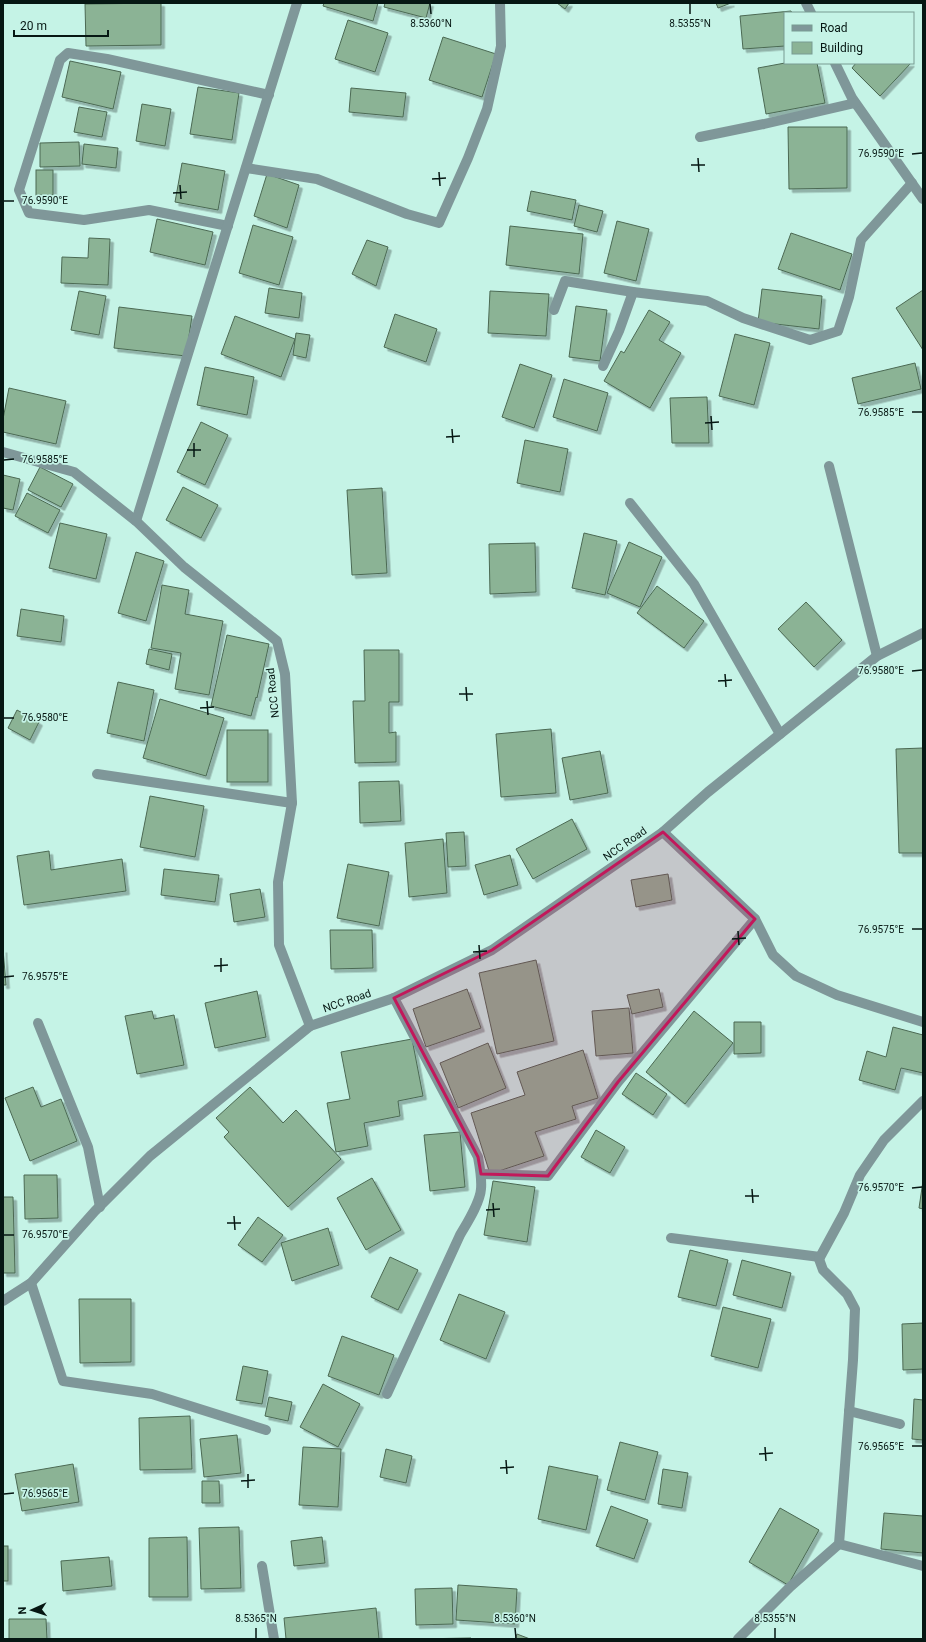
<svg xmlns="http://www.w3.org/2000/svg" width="926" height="1642" viewBox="0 0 926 1642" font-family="Roboto,sans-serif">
	<defs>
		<filter id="shadow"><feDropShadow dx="3.5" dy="3.5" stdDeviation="0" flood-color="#0004"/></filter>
	</defs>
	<rect width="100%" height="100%" fill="#c5f3e6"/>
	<g fill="#8bb395" stroke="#4b6953" filter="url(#shadow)">
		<path d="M161,3V45L86,46L85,4Z"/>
		<path d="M324,3H378L373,21L323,6Z"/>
		<path d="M385,3H430L426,18L384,7Z"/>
		<path d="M557,3H569L565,9Z"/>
		<path d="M716,3H731L718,8Z"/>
		<path d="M791,11L792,13H785V46L743,49L740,16Z"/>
		<path d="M348,20L388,33L375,72L335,59Z"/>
		<path d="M443,37L496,54L482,97L429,80Z"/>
		<path d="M70,61L121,72L113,109L62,97Z"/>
		<path d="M785,63H817L825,103L766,114L758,68Z"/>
		<path d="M856,63H911L880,96L852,68Z"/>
		<path d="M198,87L239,93L232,140L190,134Z"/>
		<path d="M351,88L406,93L403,117L349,112Z"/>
		<path d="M142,104L171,109L165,146L136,141Z"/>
		<path d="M79,107L107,112L102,137L74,132Z"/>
		<path d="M788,127H847V188L789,189Z"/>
		<path d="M79,142L80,166L40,167V143Z"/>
		<path d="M84,144L118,148L116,168L82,164Z"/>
		<path d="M182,163L225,171L218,210L175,202Z"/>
		<rect x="36" y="170" width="17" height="25"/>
		<path d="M267,174L299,185L287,228L254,216Z"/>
		<path d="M531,191L576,200L572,220L527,211Z"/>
		<path d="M579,205L603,211L597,232L574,226Z"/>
		<path d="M157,219L213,232L205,265L150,252Z"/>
		<path d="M617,221L649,229L636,281L604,273Z"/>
		<path d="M253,225L293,237L279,285L239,273Z"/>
		<path d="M510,226L583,234L579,274L506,265Z"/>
		<path d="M791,233L852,254L840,290L778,269Z"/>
		<path d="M89,238L110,239L108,285L61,283L62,257L88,258Z"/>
		<path d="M367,240L388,247L376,286L352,274Z"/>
		<path d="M269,288L302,293L299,318L265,313Z"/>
		<path d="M762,289L822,296L819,329L758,322Z"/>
		<path d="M923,290V350L896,308Z"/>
		<path d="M79,291L106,296L99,335L71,330Z"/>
		<path d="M490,291L549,294L546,336L488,333Z"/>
		<path d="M576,306L607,310L600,361L569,357Z"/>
		<path d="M119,307L192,316L186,356L114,348Z"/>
		<path d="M649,310L670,322L659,340L681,353L650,408L604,381L621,351L624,353Z"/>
		<path d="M395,314L437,329L426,362L384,347Z"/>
		<path d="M235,316L295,339L281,377L221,354Z"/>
		<path d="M296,333L310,335L306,358L293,355Z"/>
		<path d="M735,334L770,343L754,405L719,396Z"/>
		<path d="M915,363L921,389L858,404L852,378Z"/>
		<path d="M520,364L552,375L534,428L502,417Z"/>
		<path d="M205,367L254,377L247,415L197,405Z"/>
		<path d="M564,379L608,393L597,431L553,417Z"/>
		<path d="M9,388L66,401L56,444L3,432V419Z"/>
		<path d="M707,397L709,443H672L670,398Z"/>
		<path d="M201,422L228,435L205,485L177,472Z"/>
		<path d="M525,440L568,449L560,492L517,483Z"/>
		<path d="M40,467L73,484L61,507L28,490Z"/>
		<path d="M3,475L20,479L13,510L3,508Z"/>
		<path d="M183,487L218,505L201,538L166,520Z"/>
		<path d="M382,488L387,573L352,575L347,490Z"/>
		<path d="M27,493L60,510L48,533L15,516Z"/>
		<path d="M60,523L107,534L96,579L49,568Z"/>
		<path d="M584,533L617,541L605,595L572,588Z"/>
		<path d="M629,542L662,557L640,607L607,593Z"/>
		<path d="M535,543L536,592L490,594L489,544Z"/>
		<path d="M136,552L164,561L146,621L118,613Z"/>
		<path d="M162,585L189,590L185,614L223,621L209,695L175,689L181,653L151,648Z"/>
		<path d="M657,586L704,621L684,648L637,613Z"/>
		<path d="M806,602L842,640L814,667L778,629Z"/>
		<path d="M21,609L64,616L61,642L17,636Z"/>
		<path d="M227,635L269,644L257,698L256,697L251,716L211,706Z"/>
		<path d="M149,649L172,654L169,670L146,664Z"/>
		<path d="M364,650H399V702H389V733L396,732V762L355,763L353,701H365Z"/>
		<path d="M118,682L154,690L144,741L107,733Z"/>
		<path d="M160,699L224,718L206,776L143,758Z"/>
		<path d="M17,710L39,722L30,740L8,728Z"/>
		<path d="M551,729L556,793L501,797L496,734Z"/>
		<rect x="227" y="730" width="41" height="52"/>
		<path d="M923,748V853H899L896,749Z"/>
		<path d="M600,751L608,793L570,800L562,758Z"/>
		<path d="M399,781L401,821L360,823L359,782Z"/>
		<path d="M150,796L204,806L195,857L140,847Z"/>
		<path d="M572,819L587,849L533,879L516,849Z"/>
		<path d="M464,832L466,866L448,867L446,833Z"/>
		<path d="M443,839L447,893L409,897L405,843Z"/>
		<path d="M49,851L51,870L122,859L126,891L24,905L17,856Z"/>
		<path d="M510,855L518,885L484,895L475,865Z"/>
		<path d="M348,864L389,872L379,926L337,918Z"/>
		<path d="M164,869L219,875L215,902L161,895Z"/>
		<path d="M668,874L672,900L636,907L631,880Z"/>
		<path d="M260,889L265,917L234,922L230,894Z"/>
		<path d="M330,930H372L373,968L331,969Z"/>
		<path d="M3,949L6,985H3Z"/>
		<path d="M536,960L554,1041L497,1054L479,973Z"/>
		<path d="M467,989L481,1028L426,1047L413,1009Z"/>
		<path d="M659,989L663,1007L632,1014L627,995Z"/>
		<path d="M257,991L266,1037L215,1048L205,1003Z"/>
		<path d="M629,1008L633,1053L596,1056L592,1011Z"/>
		<path d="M152,1011L154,1019L174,1015L184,1065L137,1074L125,1016Z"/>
		<path d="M694,1011L733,1043L685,1104L646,1072Z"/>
		<path d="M734,1022H761V1053L734,1054Z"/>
		<path d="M893,1027L923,1035V1073L901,1068L895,1090L859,1080L867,1051L886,1057Z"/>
		<path d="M412,1039L423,1096L398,1101L400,1116L364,1123L368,1146L336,1152L327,1103L350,1099L341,1052Z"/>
		<path d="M488,1043L506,1088L458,1108L440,1063Z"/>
		<path d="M583,1050L598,1098L572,1106L576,1119L535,1132L544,1156L490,1174L471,1113L525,1095L517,1072Z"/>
		<path d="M636,1073L667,1094L653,1115L622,1094Z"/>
		<path d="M33,1087L41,1107L61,1099L77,1141L30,1161L5,1098Z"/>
		<path d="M250,1087L283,1123L296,1110L341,1159L288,1207L224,1137L229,1132L216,1118Z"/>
		<path d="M596,1130L625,1147L610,1173L581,1157Z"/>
		<path d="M460,1132L465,1187L430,1191L424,1135Z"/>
		<path d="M24,1175H57L58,1218L25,1219Z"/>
		<path d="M372,1178L401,1230L366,1250L337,1198Z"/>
		<path d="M493,1181L535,1187L527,1242L484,1235Z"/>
		<path d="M923,1181V1209L919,1208Z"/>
		<path d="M3,1197H13L15,1273H3Z"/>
		<path d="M258,1217L283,1235L262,1262L238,1245Z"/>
		<path d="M328,1228L339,1265L292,1281L281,1243Z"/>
		<path d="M690,1250L728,1260L716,1306L678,1297Z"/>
		<path d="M390,1257L418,1270L398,1310L371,1297Z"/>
		<path d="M742,1260L791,1273L782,1308L733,1295Z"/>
		<path d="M459,1294L505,1312L486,1359L440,1340Z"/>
		<path d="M79,1299H131V1362L80,1363Z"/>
		<path d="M723,1307L771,1319L758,1368L711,1356Z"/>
		<path d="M923,1323V1369L903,1370L902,1324Z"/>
		<path d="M342,1336L394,1355L379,1395L328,1376Z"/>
		<path d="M243,1366L268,1371L262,1404L236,1400Z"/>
		<path d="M323,1384L360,1404L338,1447L300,1427Z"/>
		<path d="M269,1397L292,1402L288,1421L265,1416Z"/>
		<path d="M914,1399L923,1400V1440L912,1439Z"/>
		<path d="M190,1416L192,1469L140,1470L139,1418Z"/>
		<path d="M237,1435L241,1473L204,1477L200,1439Z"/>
		<path d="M620,1442L658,1452L645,1500L607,1490Z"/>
		<path d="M303,1447L341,1449L338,1507L299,1505Z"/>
		<path d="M386,1449L412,1456L406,1483L380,1477Z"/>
		<path d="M73,1464L79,1502L22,1511L15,1474Z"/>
		<path d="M549,1466L598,1476L586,1530L538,1519Z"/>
		<path d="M663,1469L688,1473L682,1508L658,1504Z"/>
		<path d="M202,1481H219L220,1503H202Z"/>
		<path d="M611,1506L648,1520L634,1559L596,1546Z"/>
		<path d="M780,1508L819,1530L788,1585L749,1562Z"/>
		<path d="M884,1513L923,1516V1553L881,1549Z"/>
		<path d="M239,1527L241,1588L201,1589L199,1528Z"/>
		<path d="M187,1537L188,1597H149V1538Z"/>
		<path d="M322,1537L325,1563L294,1566L291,1541Z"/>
		<rect x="3" y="1546" width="5" height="35"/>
		<path d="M109,1557L112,1586L63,1591L61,1561Z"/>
		<path d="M458,1585L517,1589L515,1624L456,1620Z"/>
		<path d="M452,1588L453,1624L416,1625L415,1589Z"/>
		<path d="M376,1608L379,1639H286L284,1618Z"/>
		<path d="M9,1619H46L47,1639H9Z"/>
		<path d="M517,1634L530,1639H515Z"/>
		<path d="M471,1638V1639H415Z"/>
	</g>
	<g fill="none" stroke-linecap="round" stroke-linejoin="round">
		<g stroke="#7f9799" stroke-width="10">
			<path d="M806,3L811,13"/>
			<path d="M835,63L852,98L923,199"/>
			<path d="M700,137L764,124L855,103"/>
			<path d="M246,168L317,179L407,214L439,223L468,158L487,109L501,46L500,3"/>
			<path d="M228,226L149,210L84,220L29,213L19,190L60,60L68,53L107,59L269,95"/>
			<path d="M554,310L565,281L633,292L707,301L743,318L810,340L838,331L849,297L861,240L912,183"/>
			<path d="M603,366L619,331L633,292"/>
			<path d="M3,452L74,472L136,521L184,567L277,641L285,674L292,803L278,882L279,945L310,1026L150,1156L95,1211L31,1283L3,1301"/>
			<path d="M829,466L877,656"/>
			<path d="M630,503L694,584L780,734"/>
			<path d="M136,521L297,3"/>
			<path d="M97,774L292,803"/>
			<path d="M663,832L755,919L773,955L796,976L837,995L923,1022"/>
			<path d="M38,1023L88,1147L100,1207"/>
			<path d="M310,1026L394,998L492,950L663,832L708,792L877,656L923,633"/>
			<path d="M481,1174L548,1176L618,1082L755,919"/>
			<path d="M671,1238L820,1257"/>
			<path d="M31,1283L63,1381L152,1394L266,1430"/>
			<path d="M387,1394L460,1235C467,1223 480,1203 481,1189C482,1178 480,1168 478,1157L394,998"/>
			<path d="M849,1411L900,1424"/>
			<path d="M839,1544L923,1566"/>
			<path d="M262,1566L274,1639"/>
			<path d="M738,1639L790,1587L839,1544L853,1360L855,1309L847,1294L823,1270L819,1259L844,1213L860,1175L884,1140L923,1101"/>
		</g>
	</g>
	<path fill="#c2185b" fill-opacity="0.2" stroke="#c2185b" stroke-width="3" stroke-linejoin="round" d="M663,832L755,919L618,1082L548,1176L481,1174L478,1157L394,998L492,950Z"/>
	<path fill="none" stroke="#061713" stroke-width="1.5" d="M430,4L431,14M690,4V14M912,154L922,153M698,158L699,172M691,165H705M439,172L440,186M432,179L446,178M180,185L181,199M173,193L187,192M4,201H14M912,412H922M711,416L712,430M705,423L719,422M452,429L453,443M446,437L460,436M194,443V457M187,450H201M4,460L14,459M912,671L922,670M725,674L726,687M718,681L732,680M466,687L467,701M459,694H473M207,701L208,715M200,708L214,707M4,718H14M912,929H922M738,931L739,945M732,939L746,938M479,945L480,959M473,952L487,951M221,958V972M214,966L228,965M4,977L14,976M912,1188L922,1187M752,1189L753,1203M745,1196H759M493,1203L494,1217M486,1210L500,1209M234,1216L235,1230M227,1223H241M4,1235H14M912,1446H922M765,1447L766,1461M759,1454L773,1453M506,1460L507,1474M500,1468L514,1467M248,1474V1488M241,1481L255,1480M4,1494L14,1493M256,1628V1638M515,1628L516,1638M775,1628V1638"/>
	<g text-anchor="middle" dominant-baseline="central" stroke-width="3.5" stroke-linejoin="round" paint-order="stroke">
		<g font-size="11" fill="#061713" stroke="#c5f3e6">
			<text transform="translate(273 693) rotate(-96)">NCC Road</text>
			<text transform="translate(625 844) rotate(-35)">NCC Road</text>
			<text transform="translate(347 1001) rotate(-19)">NCC Road</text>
		</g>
	</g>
	<g font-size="10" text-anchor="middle" fill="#061713" stroke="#c5f3e6" stroke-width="3.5" stroke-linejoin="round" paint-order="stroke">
		<text x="431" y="27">8.5360°N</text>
		<text x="690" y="27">8.5355°N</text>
		<text x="881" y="157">76.9590°E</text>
		<text x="45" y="204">76.9590°E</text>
		<text x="881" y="416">76.9585°E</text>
		<text x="45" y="463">76.9585°E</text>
		<text x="881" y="674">76.9580°E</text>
		<text x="45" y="721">76.9580°E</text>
		<text x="881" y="933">76.9575°E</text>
		<text x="45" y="980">76.9575°E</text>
		<text x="881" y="1191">76.9570°E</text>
		<text x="45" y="1238">76.9570°E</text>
		<text x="881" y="1450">76.9565°E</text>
		<text x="45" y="1497">76.9565°E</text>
		<text x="256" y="1622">8.5365°N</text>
		<text x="515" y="1622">8.5360°N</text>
		<text x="775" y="1622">8.5355°N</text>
	</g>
	<rect width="926" height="1642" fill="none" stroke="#061713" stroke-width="8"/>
	<rect x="784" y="12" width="130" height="52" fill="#c5f3e6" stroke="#799b92"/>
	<rect x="792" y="25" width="20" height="6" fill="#7f9799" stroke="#799b92"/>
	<text x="820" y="32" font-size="12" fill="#061713">Road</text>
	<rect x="792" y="42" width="20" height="12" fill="#8bb395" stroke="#799b92"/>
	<text x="820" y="52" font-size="12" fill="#061713">Building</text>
	<g transform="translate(32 1610) rotate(267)" stroke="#c5f3e6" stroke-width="3" paint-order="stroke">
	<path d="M0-3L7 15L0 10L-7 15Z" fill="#061713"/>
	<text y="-6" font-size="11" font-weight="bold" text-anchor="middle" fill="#061713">N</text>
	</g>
	<path d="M14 30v6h94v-6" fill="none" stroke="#061713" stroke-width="2"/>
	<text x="20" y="30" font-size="12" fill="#061713" stroke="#c5f3e6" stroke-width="3" paint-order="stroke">20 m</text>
</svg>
